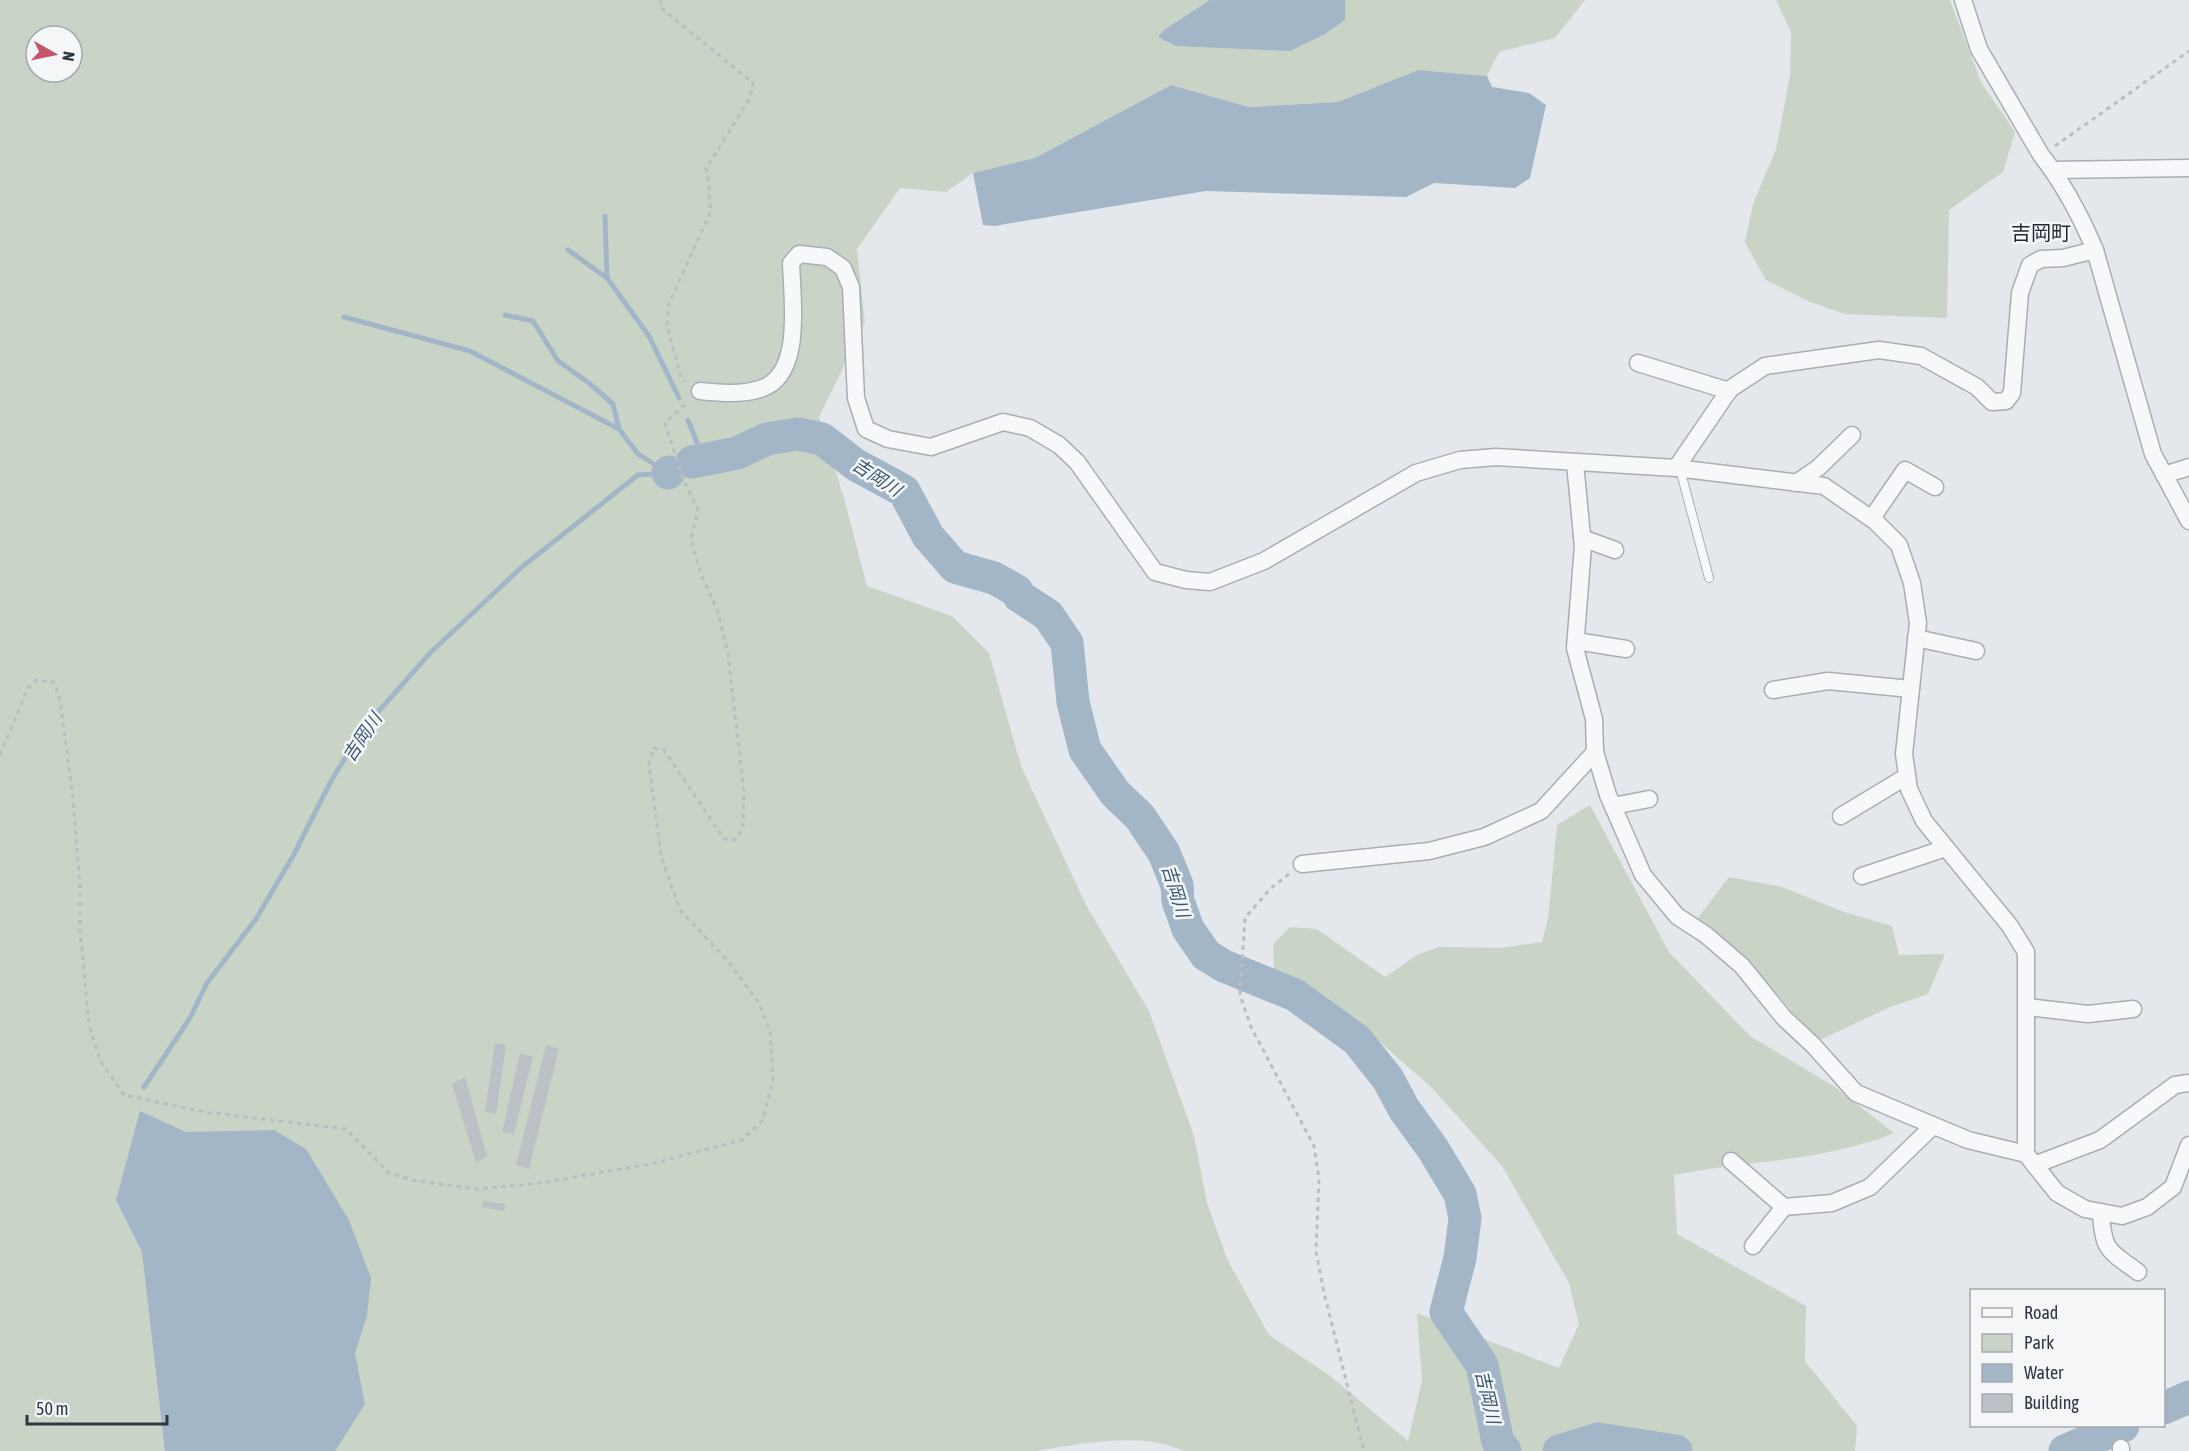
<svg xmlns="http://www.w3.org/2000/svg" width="2189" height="1451" viewBox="0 0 2189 1451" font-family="'Asap Condensed','Noto Sans JP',sans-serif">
	<rect width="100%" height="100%" fill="#e4e7eb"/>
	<g fill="#cad4c6" fill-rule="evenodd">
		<path d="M0,0H1585L1555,38L1499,52L1487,76L1418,70L1338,102L1249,107L1171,85L1035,158L973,173L946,192L900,188L857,249L865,323L819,417L844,498L867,586L952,616L989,653L1021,766L1086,905L1149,1011L1194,1136L1207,1203L1228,1261L1269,1335L1329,1375L1408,1441L1422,1381L1417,1313L1559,1368L1579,1324L1569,1283L1502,1166L1432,1088L1364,1028L1309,1003L1274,969L1273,944L1290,927L1317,929L1385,977L1417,955L1439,947L1501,948L1542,942L1548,918L1557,825L1590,805L1669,952L1750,1036L1835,1087L1894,1133C1822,1162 1749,1160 1674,1175L1677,1234L1806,1306L1805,1361L1857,1426L1855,1451H1184C1140,1431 1081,1444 1036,1451H0ZM36,36H72V72H36Z"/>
		<path d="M1776,0H1950L1981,82L2015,132L2003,172L1949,210L1947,318L1845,314L1810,302L1766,280L1745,242L1753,204L1776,149L1790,76L1791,32Z"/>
		<path d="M1729,877L1782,887L1844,912L1892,926L1899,955L1945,954L1928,994L1890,1007L1816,1042C1778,993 1747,957 1697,919Z"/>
	</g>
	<g fill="#a2b6c8">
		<path d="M1210,0H1345V20L1325,34L1290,51L1176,46L1158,37L1164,30Z"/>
		<path d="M1418,70L1487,76L1492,87L1529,93L1546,105L1530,178L1515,188L1434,183L1406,197L1206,191L994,226L983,225L973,173L1035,158L1171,85L1249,107L1338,102Z"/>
		<path d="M140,1111L186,1132L274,1130L306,1149L349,1220L371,1278L367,1316L355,1353L365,1404L335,1451H165L142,1252L116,1200Z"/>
	</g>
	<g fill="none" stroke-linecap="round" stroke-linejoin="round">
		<g stroke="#a2b6c8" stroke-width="5">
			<path d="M605,216L607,278"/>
			<path d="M568,250L607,278L649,336L679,398"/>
			<path d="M505,315L533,321L558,361L589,383L613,404L619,429"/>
			<path d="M344,317L470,351L619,429L638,454L668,473"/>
			<path d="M688,420L703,458"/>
			<path d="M144,1087L190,1018L207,983L256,919L293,856L331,781L363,729L431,652L523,566L638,475L668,473"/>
		</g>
		<g stroke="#a2b6c8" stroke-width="33">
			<path d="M692,462L737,453L767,439L798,434L822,439L856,465L904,491L928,536L955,567L994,578L1017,591L1019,596L1048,615L1067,643L1073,702L1085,750L1115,793L1140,817L1164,853L1177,885L1178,901L1188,929L1206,955L1224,966L1295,995L1357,1040L1388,1079L1404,1109L1433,1149L1460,1194L1465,1218L1460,1258L1446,1312L1482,1365L1498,1442L1505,1451"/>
			<path d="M668,473L669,472"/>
			<path d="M2164,1408L2189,1397"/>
			<path d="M1559,1451L1598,1439L1676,1451"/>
			<path d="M2065,1451L2123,1426"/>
		</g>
	</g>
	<g fill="#bcc1c7">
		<path d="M495,1043L506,1045L496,1114L485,1112Z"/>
		<path d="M546,1045L559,1049L529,1169L516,1165Z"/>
		<path d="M520,1053L533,1057L514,1134L502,1132Z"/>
		<path d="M465,1077L487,1156L476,1163L452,1084Z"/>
		<path d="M483,1201L505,1204V1211L482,1207Z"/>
	</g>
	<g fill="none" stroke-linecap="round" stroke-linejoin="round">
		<defs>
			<path id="lane" d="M1680,469L1709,578"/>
			<g id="street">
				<path d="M1963,0L1979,49L2041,155C2064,184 2081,217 2095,250L2153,454L2189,521"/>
				<path d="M2053,170L2189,168"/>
				<path d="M1638,363L1729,391"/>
				<path d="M700,391C720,393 741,395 760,389C804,376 792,299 791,263L799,254L827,257L843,268L851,287L856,398L866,429L888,439L931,447L1003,422L1030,428L1059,445L1077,462L1155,572L1186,580L1210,582L1264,561L1416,473L1460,460L1496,457L1676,468L1824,486L1876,522L1899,545L1912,583L1918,623L1904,754L1909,789L1924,821L2010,926L2026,952V1154L2057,1193L2085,1209L2122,1216L2147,1207L2173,1187L2189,1145"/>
				<path d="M1575,463L1583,546L1575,648L1594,719L1595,752L1608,795L1643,875L1677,916L1706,935L1742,966L1784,1018L1813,1045L1856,1093L1968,1140L2026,1154"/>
				<path d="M1676,468L1730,389L1765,366L1879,350L1921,356L1977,387L1992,402L2006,401L2012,393L2020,293L2030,265L2041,259L2063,258L2095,250"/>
				<path d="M2164,475L2189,467"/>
				<path d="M1796,483L1818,468L1852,435"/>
				<path d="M1872,518L1905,470L1935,487"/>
				<path d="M1582,538L1615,550"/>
				<path d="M1916,638L1976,651"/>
				<path d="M1576,641L1626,649"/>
				<path d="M1773,690L1828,681L1911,689"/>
				<path d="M1613,806L1649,799"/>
				<path d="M1841,816L1907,776"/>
				<path d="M1302,864L1429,851L1484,837L1541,811L1595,752"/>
				<path d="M1862,876L1946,848"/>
				<path d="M2028,1007L2088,1014L2133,1009"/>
				<path d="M1731,1161L1784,1207"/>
				<path d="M2034,1165L2100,1140L2175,1085L2189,1083"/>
				<path d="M2101,1212C2103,1251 2108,1250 2138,1272"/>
				<path d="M1753,1246L1784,1207L1832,1203L1870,1187L1933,1126"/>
				<path d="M2121,1448V1451"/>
			</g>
		</defs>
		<use href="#lane" stroke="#a9aeb5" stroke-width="10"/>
		<use href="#street" stroke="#a9aeb5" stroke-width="19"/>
		<g stroke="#babec2" stroke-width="3" stroke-dasharray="4.5 4.5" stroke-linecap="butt">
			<path d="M661,0L660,7L753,83L750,98L706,169C711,183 708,196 711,211L669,303L667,325L681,378L685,381"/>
			<path d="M2055,146L2189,51"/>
			<path d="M0,755L28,688L36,680L54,682L60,700L72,789L80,885V929L89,1025L101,1062L124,1095L204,1112L346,1129L389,1173L416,1181L477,1189L540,1183L650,1164L742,1140L763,1120L773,1079L770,1031L759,1003L728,961L680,910L661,856L649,764L654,748L664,750L724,839L735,840L743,828L744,794L728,653L718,612L701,574L691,539L698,510L684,481L665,423L688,402"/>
			<path d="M1289,874L1270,889L1245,918L1240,995L1251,1027L1314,1146L1319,1179L1316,1251L1324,1293L1364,1451"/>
		</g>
		<use href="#lane" stroke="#f7f8f9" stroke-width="8"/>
		<use href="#street" stroke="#f7f8f9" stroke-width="16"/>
	</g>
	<g text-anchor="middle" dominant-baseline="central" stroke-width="5" stroke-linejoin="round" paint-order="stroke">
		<g font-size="18" font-style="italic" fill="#3a5673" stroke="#f4f6f8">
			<text transform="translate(877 477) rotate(33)">吉岡川</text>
			<text transform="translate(362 737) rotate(-56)">吉岡川</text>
			<text transform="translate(1176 891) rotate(73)">吉岡川</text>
			<text transform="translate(1488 1397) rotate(77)">吉岡川</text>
		</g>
		<g font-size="20" fill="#1f2733" stroke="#f4f6f8">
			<text x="2041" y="232">吉岡町</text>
		</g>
	</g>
	<rect x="1970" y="1289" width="195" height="138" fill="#f4f6f8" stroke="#a4a9af" stroke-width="1.5"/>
	<rect x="1982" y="1308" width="30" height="9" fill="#f7f8f9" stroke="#a4a9af" stroke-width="1.5"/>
	<text x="2024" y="1319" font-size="18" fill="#2d3642">Road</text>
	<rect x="1982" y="1334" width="30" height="18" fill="#cad4c6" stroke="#a4a9af" stroke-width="1.5"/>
	<text x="2024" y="1349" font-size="18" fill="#2d3642">Park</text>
	<rect x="1982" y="1364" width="30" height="18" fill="#a2b6c8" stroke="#a4a9af" stroke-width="1.5"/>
	<text x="2024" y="1379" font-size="18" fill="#2d3642">Water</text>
	<rect x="1982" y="1394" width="30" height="18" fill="#bcc1c7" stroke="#a4a9af" stroke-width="1.5"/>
	<text x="2024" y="1409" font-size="18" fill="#2d3642">Building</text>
	<g transform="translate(54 54) rotate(99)"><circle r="28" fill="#f4f6f8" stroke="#a4a9af" stroke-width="1.5"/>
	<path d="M0-4.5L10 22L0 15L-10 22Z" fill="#c5546a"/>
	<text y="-9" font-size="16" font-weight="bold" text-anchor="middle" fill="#2d3642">N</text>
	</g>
	<path d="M27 1415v9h140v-9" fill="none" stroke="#2d3642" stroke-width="3"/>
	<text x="36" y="1415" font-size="18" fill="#2d3642" stroke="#f4f6f8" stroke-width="4.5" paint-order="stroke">50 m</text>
</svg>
